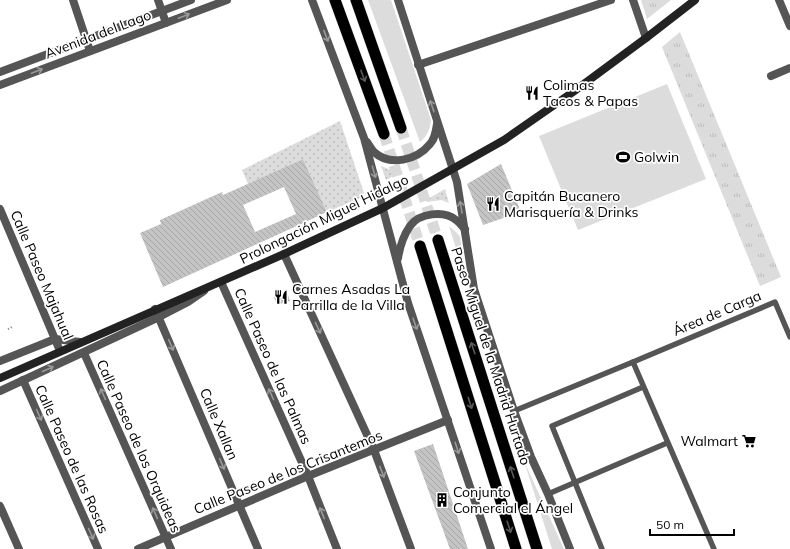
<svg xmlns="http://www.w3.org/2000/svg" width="790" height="549" viewBox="0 0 790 549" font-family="Mulish,sans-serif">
	<defs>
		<pattern id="park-tufts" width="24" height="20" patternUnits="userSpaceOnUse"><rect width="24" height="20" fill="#dcdcdc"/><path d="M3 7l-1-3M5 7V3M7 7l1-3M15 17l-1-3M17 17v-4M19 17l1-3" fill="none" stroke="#bbb"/></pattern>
		<pattern id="garden-dots" width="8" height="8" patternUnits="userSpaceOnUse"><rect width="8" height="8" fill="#dcdcdc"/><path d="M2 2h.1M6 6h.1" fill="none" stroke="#bbb" stroke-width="1.8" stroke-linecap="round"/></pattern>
		<pattern id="building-back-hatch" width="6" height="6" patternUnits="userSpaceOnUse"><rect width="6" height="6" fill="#c4c4c4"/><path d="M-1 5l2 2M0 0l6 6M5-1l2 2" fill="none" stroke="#a7a7a7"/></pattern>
	</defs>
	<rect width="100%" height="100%" fill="#fff"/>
	<g fill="#dcdcdc">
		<path d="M368,0H391L431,120C430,130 427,136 420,142Z"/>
		<path d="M667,84L706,179L578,230L539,136Z"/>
		<path d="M449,226L457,233L460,237L466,280Z"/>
		<path d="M524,461L564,549H552Z"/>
	</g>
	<g fill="url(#park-tufts)">
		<path d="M641,0H671L647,19Z"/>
		<path d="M680,32L781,277L760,286L662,47Z"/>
	</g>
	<g fill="url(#garden-dots)">
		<path d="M340,121L364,193L360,198L327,212L303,159L248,184L242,170Z"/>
		<path d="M381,166L391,170L403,171L386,180Z"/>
		<path d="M445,189L449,203L441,200L427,202L426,200Z"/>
	</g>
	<g fill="url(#building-back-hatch)" fill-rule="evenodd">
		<path d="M303,159L327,212L163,287L140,233L161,224L160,220L222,192L223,195ZM284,187L296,214L255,232L243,205Z"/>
		<path d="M501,164L521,212L483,225L467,184Z"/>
		<path d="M287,292L290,301L277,305L274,297Z"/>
		<path d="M433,444L468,549H450L414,451Z"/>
	</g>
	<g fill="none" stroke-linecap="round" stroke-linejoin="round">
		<g stroke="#d9d9d9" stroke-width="11" stroke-dasharray="11 5.5" stroke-linecap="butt">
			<path d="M401,128L438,240"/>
			<path d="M384,134L420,246"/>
		</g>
		<defs>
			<g id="trunk">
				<path d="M335,0L384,134"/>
				<path d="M356,0L401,128"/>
				<path d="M438,240L537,549"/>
				<path d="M420,246L516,549"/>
			</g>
		</defs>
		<use href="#trunk" stroke="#dbdbdb" stroke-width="12"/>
		<path stroke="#777" stroke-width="2" stroke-dasharray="1 2" stroke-linecap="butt" d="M8,329L12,327"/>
		<g stroke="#555" stroke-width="5.5">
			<path d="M633,362L775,302L790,337"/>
			<path d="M514,411L633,362L714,549"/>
			<path d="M548,494L667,443"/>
			<path d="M602,549L552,426L643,387"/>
		</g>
		<g stroke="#555" stroke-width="8">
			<path d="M73,0L90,51"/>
			<path d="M158,0L166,23"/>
			<path d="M633,0L646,38"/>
			<path d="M779,0L790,26"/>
			<path d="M418,65L611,0"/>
			<path d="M0,72L191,0"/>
			<path d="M771,76L790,68"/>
			<path d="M0,85L227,0"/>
			<path d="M0,209L60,351"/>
			<path d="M284,254L374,450L411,549"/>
			<path d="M221,282L308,476L337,549"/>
			<path d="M155,309L258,549"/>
			<path d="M84,353L171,549"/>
			<path d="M0,361L55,339L80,342"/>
			<path d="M23,380L98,549"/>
			<path d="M0,391L159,317L188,302L204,291"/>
			<path d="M0,506L19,549"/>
			<path d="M138,549L308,476L448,420"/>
		</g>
		<g stroke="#555" stroke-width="8">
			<path d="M312,0L364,138L408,303L491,549"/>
			<path d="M398,0L457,182L474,289L514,411L531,457L548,494L570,549"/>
			<path d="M367,142C369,145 372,150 374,152C390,167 417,160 430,144C435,139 436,131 437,124"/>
			<path d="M398,258C400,246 403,236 410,226C419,213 444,210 456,220C459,222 462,226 465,229"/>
		</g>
		<path stroke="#222" stroke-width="8" d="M0,378L284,254L383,208L504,140L573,92L646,38L695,0"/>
		<use href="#trunk" stroke="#000" stroke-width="11"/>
	</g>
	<defs><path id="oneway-shaft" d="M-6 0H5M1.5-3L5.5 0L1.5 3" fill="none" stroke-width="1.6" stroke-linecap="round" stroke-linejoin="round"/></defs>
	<g stroke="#999">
		<use href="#oneway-shaft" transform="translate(184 16) rotate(-21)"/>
		<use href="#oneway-shaft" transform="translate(326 36) rotate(69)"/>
		<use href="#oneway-shaft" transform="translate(37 71) rotate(-21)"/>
		<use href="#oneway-shaft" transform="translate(432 106) rotate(-109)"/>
		<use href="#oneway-shaft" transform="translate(374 172) rotate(74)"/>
		<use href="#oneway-shaft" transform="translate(461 207) rotate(-100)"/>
		<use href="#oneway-shaft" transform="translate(415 324) rotate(71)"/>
		<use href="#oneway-shaft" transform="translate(318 328) rotate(65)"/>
		<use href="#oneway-shaft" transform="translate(171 345) rotate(67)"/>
		<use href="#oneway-shaft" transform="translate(48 369) rotate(-24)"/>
		<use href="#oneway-shaft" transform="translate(103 394) rotate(-114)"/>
		<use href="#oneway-shaft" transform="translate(271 394) rotate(-114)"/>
		<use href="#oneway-shaft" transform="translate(39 415) rotate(66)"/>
		<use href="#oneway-shaft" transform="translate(457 448) rotate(72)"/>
		<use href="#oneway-shaft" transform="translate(222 464) rotate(67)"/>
		<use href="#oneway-shaft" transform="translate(382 472) rotate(69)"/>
		<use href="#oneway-shaft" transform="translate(155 513) rotate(-114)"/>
		<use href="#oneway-shaft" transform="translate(322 513) rotate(-112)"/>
		<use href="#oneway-shaft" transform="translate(91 534) rotate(66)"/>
	</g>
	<g stroke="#595959">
		<use href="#oneway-shaft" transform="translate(363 76) rotate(70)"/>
		<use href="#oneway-shaft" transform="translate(473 348) rotate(-108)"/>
		<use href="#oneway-shaft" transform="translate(470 403) rotate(72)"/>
		<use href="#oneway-shaft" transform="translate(512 472) rotate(-108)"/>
		<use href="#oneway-shaft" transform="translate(509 527) rotate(72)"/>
	</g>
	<defs>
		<symbol id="restaurant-bare" viewBox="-9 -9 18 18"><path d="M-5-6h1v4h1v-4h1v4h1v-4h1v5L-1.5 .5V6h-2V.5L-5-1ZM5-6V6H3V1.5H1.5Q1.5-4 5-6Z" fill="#000" stroke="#fff" stroke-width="2.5" paint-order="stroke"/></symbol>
		<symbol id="stadium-bare" viewBox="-9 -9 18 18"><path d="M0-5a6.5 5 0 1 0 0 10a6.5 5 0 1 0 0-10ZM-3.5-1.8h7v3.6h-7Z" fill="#000" stroke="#fff" stroke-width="2.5" paint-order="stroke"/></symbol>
		<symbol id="supermarket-bare" viewBox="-9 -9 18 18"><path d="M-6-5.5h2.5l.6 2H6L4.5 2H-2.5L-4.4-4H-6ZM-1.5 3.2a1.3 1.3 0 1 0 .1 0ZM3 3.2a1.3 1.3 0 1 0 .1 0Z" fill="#000" stroke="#fff" stroke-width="2.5" paint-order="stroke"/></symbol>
		<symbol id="building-bare" viewBox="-9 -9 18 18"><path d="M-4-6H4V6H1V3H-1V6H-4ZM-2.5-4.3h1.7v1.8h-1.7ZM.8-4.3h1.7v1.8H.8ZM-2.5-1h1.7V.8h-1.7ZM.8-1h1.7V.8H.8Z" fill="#000" stroke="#fff" stroke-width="2.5" paint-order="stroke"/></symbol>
	</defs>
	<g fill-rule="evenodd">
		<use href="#restaurant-bare" x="522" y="83" width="20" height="20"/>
		<use href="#stadium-bare" x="613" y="147" width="20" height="20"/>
		<use href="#restaurant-bare" x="483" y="194" width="20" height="20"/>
		<use href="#restaurant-bare" x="271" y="287" width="20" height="20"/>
		<use href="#supermarket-bare" x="739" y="431" width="20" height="20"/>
		<use href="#building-bare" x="432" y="490" width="20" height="20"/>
	</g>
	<g text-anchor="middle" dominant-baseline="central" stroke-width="3.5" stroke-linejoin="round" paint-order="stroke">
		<g font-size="14" fill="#000" stroke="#fff">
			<text transform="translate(98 34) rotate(-21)">Avenida del Lago</text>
			<text transform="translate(324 219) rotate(-26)">Prolongación Miguel Hidalgo</text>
			<text transform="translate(42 275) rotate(67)">Calle Paseo Majahual</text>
			<text transform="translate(717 313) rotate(-23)">Área de Carga</text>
			<text transform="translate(491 356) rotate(72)">Paseo Miguel de la Madrid Hurtado</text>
			<text transform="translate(273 366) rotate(66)">Calle Paseo de las Palmas</text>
			<text transform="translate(219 424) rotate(67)">Calle Xallan</text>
			<text transform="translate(139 446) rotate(66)">Calle Paseo de los Orquideas</text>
			<text transform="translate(72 459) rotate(66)">Calle Paseo de las Rosas</text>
			<text transform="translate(288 472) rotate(-22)">Calle Paseo de los Crisantemos</text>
		</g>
		<g font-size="14" fill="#000" stroke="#fff" text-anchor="start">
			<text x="543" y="85">Colimas<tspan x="543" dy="16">Tacos &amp; Papas</tspan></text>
			<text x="634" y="157">Golwin</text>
			<text x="504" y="196">Capitán Bucanero<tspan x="504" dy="16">Marisquería &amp; Drinks</tspan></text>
			<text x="292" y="289">Carnes Asadas La<tspan x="292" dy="16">Parrilla de la Villa</tspan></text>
			<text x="738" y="441" text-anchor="end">Walmart</text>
			<text x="453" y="492">Conjunto<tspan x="453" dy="16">Comercial el Ángel</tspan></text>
		</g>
	</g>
	<path d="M650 529v6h84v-6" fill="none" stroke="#000000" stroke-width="2"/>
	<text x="656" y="529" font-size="12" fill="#000000" stroke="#ffffff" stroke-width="3" paint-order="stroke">50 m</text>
</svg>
